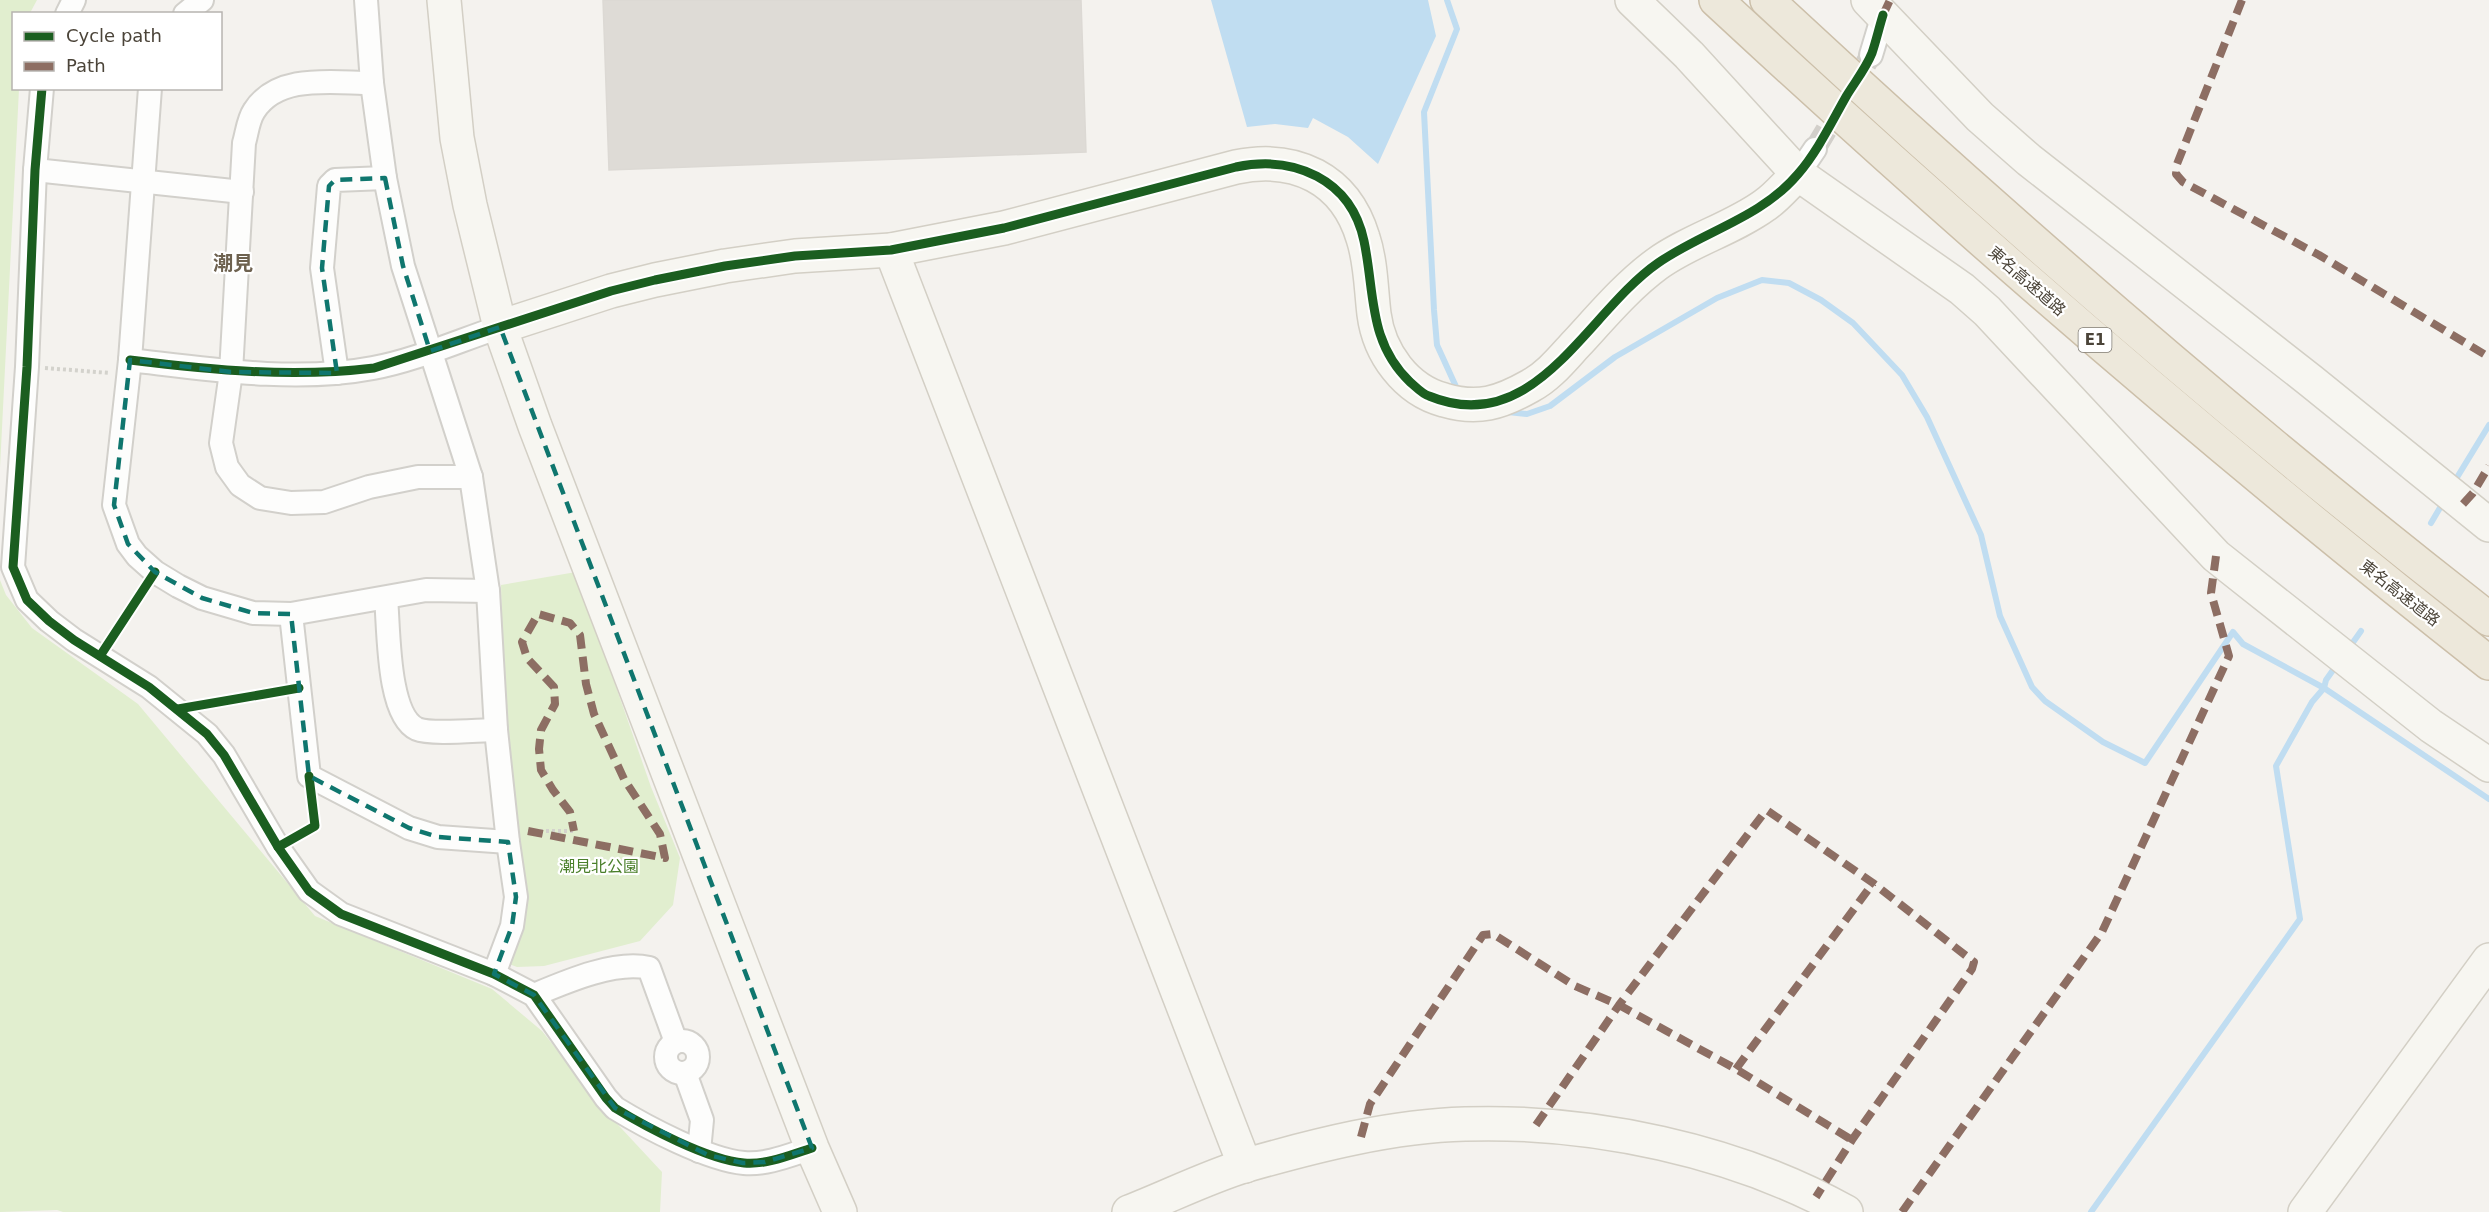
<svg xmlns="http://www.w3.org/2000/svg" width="2489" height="1212" viewBox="0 0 2489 1212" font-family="'DejaVu Sans','Noto Sans JP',sans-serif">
	<rect width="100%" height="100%" fill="#f4f2ee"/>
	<g fill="#e1eecf">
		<path d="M0,0H37L30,13L14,14V88L19,89L0,468Z"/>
		<path d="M576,572L651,787L680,858L673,905L640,941L544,966L517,967L509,964L501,585Z"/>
		<path d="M0,580L6,595L32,628L138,704L315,916L492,989L542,1031L608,1114L662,1172L660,1212H63L57,1210L0,1212Z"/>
	</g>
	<path fill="#c0ddf1" d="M1211,0H1428L1436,36L1378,164L1348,137L1313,118L1308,128L1275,124L1247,127Z"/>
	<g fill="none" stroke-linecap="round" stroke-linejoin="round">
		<g stroke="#c0ddf1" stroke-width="6">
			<path d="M1447,0L1457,29L1424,112L1434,310L1437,345L1458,391"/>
			<path d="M1508,412L1527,414L1550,406L1615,357L1717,298L1762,280L1789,283L1821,300L1853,323L1902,375L1927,417L1981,535L2000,616L2032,687L2045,701L2103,742L2145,763L2233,632L2243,644L2324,688L2489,799"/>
			<path d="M2453,484L2489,425"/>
			<path d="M2431,523L2444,501"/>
			<path d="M2349,648L2361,631"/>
			<path d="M2091,1212L2300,919L2276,766L2312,702L2324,688L2326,680L2338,663"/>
		</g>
	</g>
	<path fill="#dedbd6" stroke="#dcd9d4" stroke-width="1.5" d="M603,0H1081L1086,152L609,170Z"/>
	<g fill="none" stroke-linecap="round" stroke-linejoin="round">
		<path stroke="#d2cfca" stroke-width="22" stroke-dasharray="22 11" stroke-linecap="butt" d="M1815,149L1871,55"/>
		<defs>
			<g id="street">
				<path d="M366,0L372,83L385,178L403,266L471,477L488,591L496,730L508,842L516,897L512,926L494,974"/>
				<path d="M67,14L74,0"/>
				<path d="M185,14L202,0"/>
				<path d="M1871,55L1883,15"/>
				<path d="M372,83C333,83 278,73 254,111C248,120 247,133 244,143L231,372L221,443L227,467L240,485L260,498L291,503L324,502L369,487L418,477H471"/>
				<path d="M42,88L35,170L27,367L13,567L27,600L49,621L74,640L149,687L207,734L224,755L278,847L309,891L341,914L494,974L534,995L606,1098L615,1108C646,1127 708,1160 744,1163C767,1165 790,1155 812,1148"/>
				<path d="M150,88L130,360L114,505L128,544L137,556L155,572L178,586L202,598L253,613L291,614L426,590L488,591"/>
				<path d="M35,170L242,192"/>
				<path d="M1798,174L1815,149"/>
				<path d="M130,360C208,369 295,383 373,368C416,360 458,341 500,327"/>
				<path d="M337,373L322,268L329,186L335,180L385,178"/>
				<path d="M386,598C389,629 387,715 417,729C431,735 479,730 496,730"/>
				<path d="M291,614L309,776L409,828L438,837L508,842"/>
				<path d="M534,995C565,982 615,960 649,968L676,1042"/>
				<circle cx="682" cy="1057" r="16"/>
				<path d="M685,1073L702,1120L699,1151"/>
			</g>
			<g id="secondary">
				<path d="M444,0L457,138L470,205L500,327L535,426L812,1148L840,1212"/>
				<path d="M1632,0L1689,55L1798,174L1962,289L1987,311L2216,556L2431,726L2489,765"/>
				<path d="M1868,0L1980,117L2029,160L2311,381L2489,525"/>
				<path d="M891,250L1245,1166"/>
				<path d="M500,327L611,291L655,280L725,266L795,256L891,250L1004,228L1236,167C1295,155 1345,178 1363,238C1371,262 1371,289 1374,314C1379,353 1406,390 1444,400C1478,410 1500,403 1530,386C1549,376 1563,358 1577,343C1602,316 1627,286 1657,264C1690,240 1732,229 1765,205C1777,197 1787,184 1798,174"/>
				<path d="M1129,1212C1168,1197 1207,1177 1247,1165C1317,1145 1392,1126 1465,1124C1591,1120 1735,1150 1846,1212"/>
				<path d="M2305,1212L2489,960"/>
			</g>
			<g id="highway">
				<path d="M1716,0C1965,231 2222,453 2489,663"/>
				<path d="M1767,0C1999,216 2239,424 2489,619"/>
			</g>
		</defs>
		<use href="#street" stroke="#d2d0cb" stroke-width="26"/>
		<use href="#secondary" stroke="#d3cfc5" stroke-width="36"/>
		<use href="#highway" stroke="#ccbfa9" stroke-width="36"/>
		<g stroke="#d3d2cc" stroke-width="4" stroke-dasharray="3 3" stroke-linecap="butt">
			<path d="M45,368L110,373"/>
			<path d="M110,640L144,589"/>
			<path d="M203,705L281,691"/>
			<path d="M528,831H574"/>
			<path d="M295,837L315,826L311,800"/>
		</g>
		<use href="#street" stroke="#fdfdfc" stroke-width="22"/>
		<use href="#secondary" stroke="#f7f6f1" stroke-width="33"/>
		<use href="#highway" stroke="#ede8db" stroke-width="33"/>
		<g stroke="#8d6e63" stroke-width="8" stroke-dasharray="15 8" stroke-linecap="butt">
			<path d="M2242,0L2177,164L2176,174L2183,182L2319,255L2489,357"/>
			<path d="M1883,15L1890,0"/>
			<path d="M2463,504L2473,493L2489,466"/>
			<path d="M528,831L665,858L660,834L624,779L594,714L586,684L580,635L570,623L538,614L522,642L527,658L554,687L555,704L541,730L539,749L541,770L553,790L570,812L574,831"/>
			<path d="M1736,1069L1873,883"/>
			<path d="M1536,1125L1619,1005L1764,813L1768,811L1873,883L1974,962L1972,969L1852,1140L1816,1197"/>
			<path d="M1361,1137L1370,1104L1483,935L1493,934L1575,986L1619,1005L1736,1069L1852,1140"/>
			<path d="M1902,1212L2102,932L2229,656L2211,593L2216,556"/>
		</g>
		<defs>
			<g id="cycleway">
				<path d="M42,88L35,170L27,367L13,567L27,600L49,621L74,640L149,687L207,734L224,755L278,847L309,891L341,914L494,974L534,995L606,1098L615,1108C646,1127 708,1160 744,1163C767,1165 790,1155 812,1148"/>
				<path d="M130,360C212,370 292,378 374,368L611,291L655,280L725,266L795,256L891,250L1004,228L1236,167C1294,155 1351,179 1364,241C1375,293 1368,342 1410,382C1416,387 1422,394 1429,396C1535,440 1587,312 1658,263C1704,231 1761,218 1798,174C1818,151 1832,121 1847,95C1855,82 1866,68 1872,53C1876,41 1879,28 1883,15"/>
				<path d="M100,656L155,572"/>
				<path d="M178,709L299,688"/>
				<path d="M278,847L315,826L309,776"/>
			</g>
		</defs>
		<use href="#cycleway" stroke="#fff" stroke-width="13"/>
		<use href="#cycleway" stroke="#1b5e20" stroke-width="9"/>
	</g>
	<path fill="none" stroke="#0f766e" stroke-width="4.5" stroke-dasharray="12 8" stroke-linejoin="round" d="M385,178L403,266L430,351L500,327L812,1148L765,1162L743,1163L708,1155L615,1108L534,995L494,974L512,926L516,897L508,842L438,837L409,828L309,776L291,614L253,613L202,598L155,572L128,544L114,505L130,360L231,372L337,373L322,268L329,186L335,180Z"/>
	<g text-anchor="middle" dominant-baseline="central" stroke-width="4.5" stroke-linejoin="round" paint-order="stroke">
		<rect fill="#fff" stroke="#817c74" stroke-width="1.5" x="2078.5" y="328" width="33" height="24" rx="4.5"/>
		<g font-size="15" font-weight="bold" fill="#4b4439">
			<text x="2095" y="340">E1</text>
		</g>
		<g font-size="16" fill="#4b4439" stroke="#fff">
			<text transform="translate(2027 281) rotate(41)">東名高速道路</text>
			<text transform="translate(2400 593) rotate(38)">東名高速道路</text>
		</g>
		<g font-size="16" fill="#4a7f2a" stroke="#fff">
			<text x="599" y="866">潮見北公園</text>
		</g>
		<g font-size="20" font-weight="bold" fill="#6e6250" stroke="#fff">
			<text x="233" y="263">潮見</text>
		</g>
	</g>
	<rect x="12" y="12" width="210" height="78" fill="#ffffff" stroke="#b7b4b0" stroke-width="1.5"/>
	<rect x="24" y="32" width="30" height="9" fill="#1b5e20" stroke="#b7b4b0" stroke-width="1.5"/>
	<text x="66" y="42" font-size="18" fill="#4b4439">Cycle path</text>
	<rect x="24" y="62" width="30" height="9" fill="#8d6e63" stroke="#b7b4b0" stroke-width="1.5"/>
	<text x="66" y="72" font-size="18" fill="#4b4439">Path</text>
</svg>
